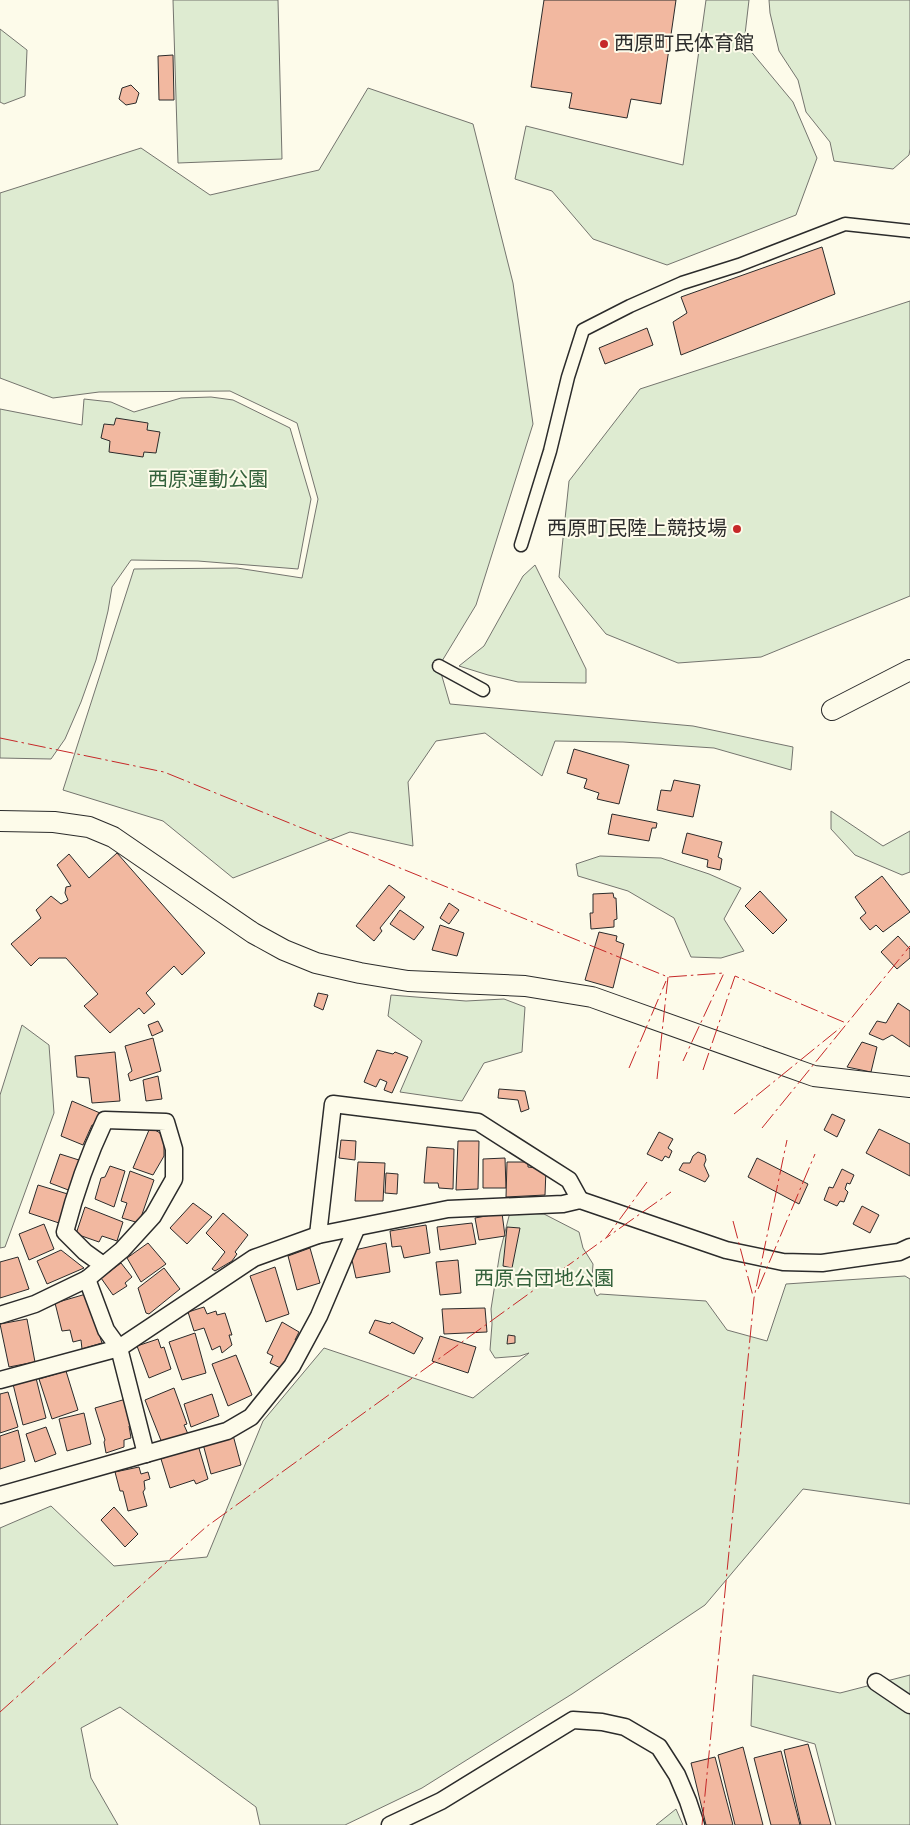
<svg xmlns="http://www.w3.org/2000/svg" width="910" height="1825" viewBox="0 0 910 1825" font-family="'Alegreya Sans','Noto Sans JP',sans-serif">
	<rect width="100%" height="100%" fill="#fdfbea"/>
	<g fill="#deebd1" stroke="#74746e">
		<path d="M173,0H278L282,159L178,163Z"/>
		<path d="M706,0H749L744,43L793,102L817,158L796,215L667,265L593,239L552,191L515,179L526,126L683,165Z"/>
		<path d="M769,0H910V149L909,155L893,169L834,161L830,142L806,112L798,80L779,51L770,13Z"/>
		<path d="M0,29L27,50L25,96L4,104L0,102Z"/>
		<path d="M368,88L473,124L513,283L533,424L476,605L439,666L450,704L693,726L793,747L791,770L714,748L623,742L555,741L542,776L485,733L436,741L408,782L413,846L350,832L233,878L163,821L63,790L134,569L237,568L302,578L318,499L297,423L230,391L99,392L53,398L0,378V193L141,148L210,195L319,170Z"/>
		<path d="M910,301V596L761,657L678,663L606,634L559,577L569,481L640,389Z"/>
		<path d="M211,397L233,400L290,428L311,499L298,569L198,561L131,560L112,587L108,611L96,660L81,702L65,739L51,759L0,758V409L82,425L84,399L111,402L134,412L181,398Z"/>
		<path d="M535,565L586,669V683L518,682L488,675L459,666L484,646L523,576Z"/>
		<path d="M831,811L883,846L910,831V872L902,875L855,855L831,829Z"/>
		<path d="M600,856L661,858L709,874L741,888L724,919L744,951L721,958L691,957L674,918L628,891L578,876L576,864Z"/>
		<path d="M391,995L466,1001L504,999L525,1007L522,1052L484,1063L462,1101L400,1092L422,1041L388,1016Z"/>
		<path d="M22,1025L49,1045L54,1113L5,1247L0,1248V1095Z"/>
		<path d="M510,1212L544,1214L579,1232L583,1248L593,1264L592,1279L595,1293L597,1296L600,1294L706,1301L727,1330L767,1341L786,1284L905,1276L910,1279V1504L803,1489L705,1605L572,1694L422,1788L345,1825H260L256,1807L120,1707L81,1728L91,1778L118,1825H0V1528L51,1506L114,1566L207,1557L263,1421L324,1348L473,1398L529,1353L520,1356L495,1358L490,1350L492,1324L491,1309L500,1252Z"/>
		<path d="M753,1675L840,1693L910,1675V1825H836L815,1744L751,1726Z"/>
		<path d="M676,1809L683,1825H656Z"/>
	</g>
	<g fill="#f2b8a0" stroke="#2b2b2b">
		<path d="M544,0H676L661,104L631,99L627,118L569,108L572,93L531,87Z"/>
		<path d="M173,55L174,100H159L158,56Z"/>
		<path d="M131,85L139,93L136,103L126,105L119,99L122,88Z"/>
		<path d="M822,247L835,294L681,355L673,322L687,313L681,297Z"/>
		<path d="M647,328L653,345L605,364L599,348Z"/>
		<path d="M116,418L148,423L147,430L160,432L156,453L144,452L143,457L109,452L110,441L101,438L104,424L114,425Z"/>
		<path d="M574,749L629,765L619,804L597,799L599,793L584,788L587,779L567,773Z"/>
		<path d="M674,780L700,785L693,817L657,810L661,790L671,791Z"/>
		<path d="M612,814L657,823L656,828H652L649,841L608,834Z"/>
		<path d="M687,833L722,842L718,857L722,859L720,870L707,867L708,860L682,853Z"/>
		<path d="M117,853L205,953L182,975L174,966L146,993L155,1004L144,1014L139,1008L110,1033L84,1006L98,994L66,958H39L31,966L11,944L41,918L36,910L51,896L61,904L68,900L65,893L66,887L71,886L57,865L69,854L89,878Z"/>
		<path d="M882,876L910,912L883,932L876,925L870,930L860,918L866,913L855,897Z"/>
		<path d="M389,885L405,897L380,928L382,931L374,941L356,926Z"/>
		<path d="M760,891L787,920L773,934L745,906Z"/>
		<path d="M613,893L614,898H616L617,919L614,920V927L591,929L590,913H593V894Z"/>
		<path d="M449,903L459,910L449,924L440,918Z"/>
		<path d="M400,910L424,927L414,940L390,924Z"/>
		<path d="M440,925L464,933L457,956L432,950Z"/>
		<path d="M599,932L617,936L616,941L624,944L613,988L585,980Z"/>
		<path d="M898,936L910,949V958L897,969L881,952Z"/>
		<path d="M318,993L328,995L323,1010L314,1006Z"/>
		<path d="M898,1003L910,1011V1047L892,1035L883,1040L869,1034L877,1021L886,1023Z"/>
		<path d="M158,1021L163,1031L152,1036L148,1025Z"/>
		<path d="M153,1038L161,1071L130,1081L128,1074L132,1071L125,1046Z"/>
		<path d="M862,1042L877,1047L871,1072L847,1067Z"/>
		<path d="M377,1050L393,1054L395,1052L408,1057L392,1093L384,1090L387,1082L380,1079L376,1087L364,1082Z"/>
		<path d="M115,1052L120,1101L92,1103L89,1078L77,1077L75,1056Z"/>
		<path d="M158,1076L162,1099L146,1101L143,1080Z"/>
		<path d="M499,1089L525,1091L529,1109L521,1112L518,1100L498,1098Z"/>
		<path d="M72,1101L100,1113L96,1125H92L83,1145L61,1136Z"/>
		<path d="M832,1114L845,1120L837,1137L824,1130Z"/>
		<path d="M879,1129L910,1144V1176L866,1153Z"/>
		<path d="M149,1130H155L160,1133L164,1143V1156L153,1175L133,1168Z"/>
		<path d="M659,1132L673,1139L668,1148L672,1151L669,1158L665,1156L662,1161L647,1154Z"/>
		<path d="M341,1140L356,1141L355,1160L339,1158Z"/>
		<path d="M458,1141H479L478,1189L456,1190Z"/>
		<path d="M427,1147L454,1149L453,1189L439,1188L438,1183H424Z"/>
		<path d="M698,1152L705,1155L706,1160L704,1165L709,1176L705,1182L679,1170L683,1163H690L693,1156Z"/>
		<path d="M60,1154L82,1161L71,1191L50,1183Z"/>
		<path d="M505,1158L506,1188H483V1159Z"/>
		<path d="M757,1158L808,1184L799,1204L748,1177Z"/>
		<path d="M358,1162L385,1163L383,1201H355Z"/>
		<path d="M507,1162H528V1167L546,1169L545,1195L506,1197Z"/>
		<path d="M110,1166L125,1171L114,1207L95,1199L101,1178L105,1177Z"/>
		<path d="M842,1169L854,1175L850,1184L847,1183L845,1189L848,1192L844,1202L840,1201L837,1206L824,1200L829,1187L833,1188Z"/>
		<path d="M130,1171L154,1180L139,1223L122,1218L127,1203L121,1201Z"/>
		<path d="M386,1173L398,1174L397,1194L385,1193Z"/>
		<path d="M38,1185L71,1195L62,1224L29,1213Z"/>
		<path d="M193,1203L212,1217L187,1244L170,1228Z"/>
		<path d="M862,1206L879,1215L870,1233L853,1224Z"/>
		<path d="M85,1207L123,1222L117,1241L102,1236L99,1242L76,1234Z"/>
		<path d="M223,1213L248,1235L235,1252L237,1254L232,1261L215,1271L212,1269L225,1252L206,1233Z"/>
		<path d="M502,1213L505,1236L479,1240L475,1218Z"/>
		<path d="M472,1223L476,1244L440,1250L437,1227Z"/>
		<path d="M44,1224L54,1249L29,1260L19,1234Z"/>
		<path d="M426,1225L430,1253L404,1258L401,1246L392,1247L390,1231Z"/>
		<path d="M507,1227L520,1228L512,1268L503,1266Z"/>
		<path d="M148,1243L166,1264L141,1282L127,1258Z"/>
		<path d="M386,1243L390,1272L356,1278L350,1251Z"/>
		<path d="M310,1248L320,1283L297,1290L288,1256Z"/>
		<path d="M61,1250L84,1268L47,1284L37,1261Z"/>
		<path d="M18,1257L29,1289L0,1298V1262Z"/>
		<path d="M458,1260L461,1293L440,1295L436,1262Z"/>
		<path d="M121,1263L132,1277L125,1283L127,1286L113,1295L101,1278Z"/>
		<path d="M275,1267L289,1314L266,1322L250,1276Z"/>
		<path d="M164,1268L180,1289L149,1314L146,1313L138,1288Z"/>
		<path d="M86,1294L102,1343L82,1349L81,1340L73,1342L70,1330L62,1331L55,1303Z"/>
		<path d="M204,1307L207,1314L216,1311L217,1315L225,1313L232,1335H229L232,1345L222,1353L220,1346L212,1350L204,1328L194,1331L188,1312Z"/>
		<path d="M485,1308L487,1332L444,1334L442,1309Z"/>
		<path d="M27,1319L35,1362L9,1367L0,1324Z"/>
		<path d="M375,1320L390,1324L392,1322L423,1338L414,1354L369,1333Z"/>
		<path d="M282,1322L299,1332L295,1340L301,1342L285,1370L270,1363L273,1356L267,1353Z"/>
		<path d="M195,1333L206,1373L182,1380L169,1342Z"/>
		<path d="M508,1335L515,1336V1343L507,1344Z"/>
		<path d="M440,1336L476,1347L468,1373L432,1361Z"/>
		<path d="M158,1339L161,1348L164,1347L171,1369L149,1378L137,1346Z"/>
		<path d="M236,1355L252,1395L228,1406L212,1364Z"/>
		<path d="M66,1371L78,1410L52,1419L39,1379Z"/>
		<path d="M36,1378L46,1418L23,1425L13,1384Z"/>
		<path d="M174,1388L187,1424L184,1425L188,1434L162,1443L145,1400Z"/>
		<path d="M8,1392L18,1427L0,1433V1394Z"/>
		<path d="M212,1394L219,1416L191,1427L184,1404Z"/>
		<path d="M126,1399L134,1424L129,1426L131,1438L124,1440V1447L106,1453L104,1442L105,1440L95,1408Z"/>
		<path d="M84,1413L91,1444L67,1451L59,1419Z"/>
		<path d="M46,1427L56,1454L35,1462L26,1434Z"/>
		<path d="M18,1430L25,1461L0,1469V1436Z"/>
		<path d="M233,1435L241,1465L211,1474L203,1444Z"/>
		<path d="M198,1445L208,1479L196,1484L194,1480L170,1488L161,1459Z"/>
		<path d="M139,1467L141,1474L148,1472L150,1479L144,1481L145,1489L143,1492L147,1506L128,1511L123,1491H120L115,1472Z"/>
		<path d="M114,1507L138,1534L125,1547L101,1520Z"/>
		<path d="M808,1744L831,1825H801L784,1750Z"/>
		<path d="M743,1747L763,1825H735L718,1755Z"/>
		<path d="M781,1751L800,1825H771L754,1758Z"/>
		<path d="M715,1757L733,1825H706L691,1763Z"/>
	</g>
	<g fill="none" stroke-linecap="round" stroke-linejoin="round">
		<defs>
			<g id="pedestrian">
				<path d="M521,545L550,451L568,377L583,330L630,306L682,283L739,265L845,224L910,231"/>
				<path d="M439,666L483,690"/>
			</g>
			<g id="minor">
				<path d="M318,1235L333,1104L478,1122L569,1180L580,1200"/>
				<path d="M87,1279L106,1330L119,1348L146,1454"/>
				<path d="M0,1315L35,1304L87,1279L122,1250L153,1216L174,1179V1149L166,1122L105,1120C88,1156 75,1193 65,1232L85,1252L103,1265"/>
				<path d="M0,1380L119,1348L254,1258L318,1235L448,1209L563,1204L580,1200L726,1250L783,1262L822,1263L899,1252L910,1247"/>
				<path d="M0,1495L227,1431L251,1417L292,1366L319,1316L356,1229"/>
				<path d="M876,1682L910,1705"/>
				<path d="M390,1825L441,1801L573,1720L602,1722L625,1727L659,1747L677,1775L688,1801L696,1825"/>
			</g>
			<g id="tertiary">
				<path d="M832,710L910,670"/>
				<path d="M0,821L54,822L89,827L113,837L253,933L284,950L316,963L360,973L408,981L525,986L592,997L814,1076L910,1087"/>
			</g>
		</defs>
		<use href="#pedestrian" stroke="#2b2b2b" stroke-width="15"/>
		<use href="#minor" stroke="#2b2b2b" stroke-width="19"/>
		<use href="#tertiary" stroke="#2b2b2b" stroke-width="22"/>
		<use href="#pedestrian" stroke="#fdfbea" stroke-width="12"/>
		<use href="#minor" stroke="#fdfbea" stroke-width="16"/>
		<use href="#tertiary" stroke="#fdfbea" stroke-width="20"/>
		<g stroke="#c62828" stroke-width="1" stroke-dasharray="18 4 2.5 4" stroke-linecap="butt">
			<path d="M0,738L164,772L668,977L724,973L683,1061"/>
			<path d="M629,1068L666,981"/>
			<path d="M703,1070L735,976L846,1023"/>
			<path d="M657,1079L668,977"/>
			<path d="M734,1114L840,1028"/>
			<path d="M762,1128L910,946"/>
			<path d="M647,1182L606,1238L671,1192"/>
			<path d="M733,1221L753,1296"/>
			<path d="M758,1289L815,1154"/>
			<path d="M0,1712L206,1527L606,1238"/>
			<path d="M702,1825L754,1298L787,1140"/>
		</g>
	</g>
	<g fill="#c62828" stroke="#fdfbea" stroke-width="2">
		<circle cx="604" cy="44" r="5"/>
		<circle cx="737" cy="529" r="5"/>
	</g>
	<g text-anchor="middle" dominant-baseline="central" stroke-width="4" stroke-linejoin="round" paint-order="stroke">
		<g font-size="20" fill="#2b2b2b" stroke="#fdfbea" text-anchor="start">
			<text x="614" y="44">西原町民体育館</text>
			<text x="727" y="529" text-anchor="end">西原町民陸上競技場</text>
		</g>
		<g font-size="20" fill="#34623c" stroke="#fdfbea">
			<text x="208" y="480">西原運動公園</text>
			<text x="544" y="1279">西原台団地公園</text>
		</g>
	</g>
</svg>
